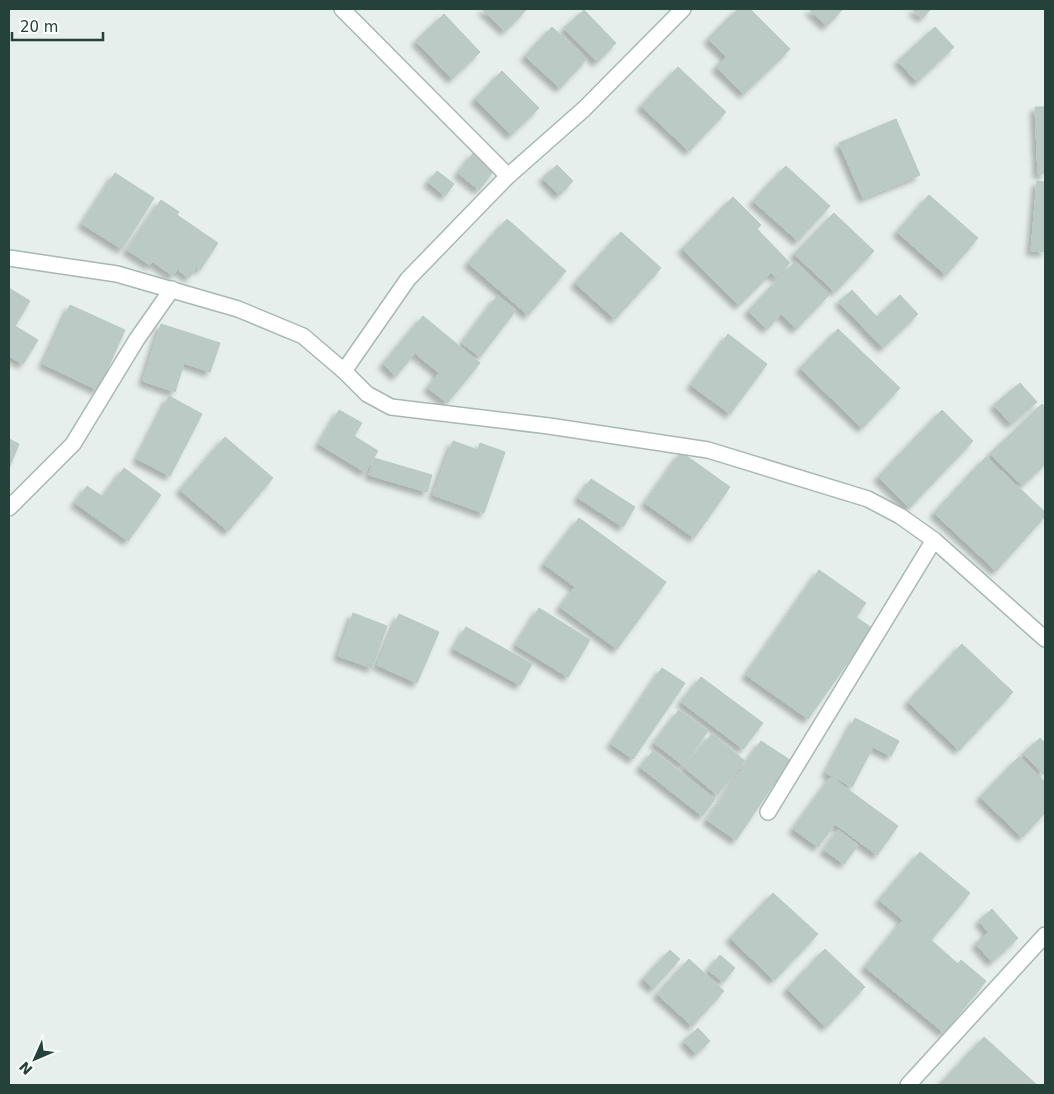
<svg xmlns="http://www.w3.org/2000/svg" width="1054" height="1094" viewBox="0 0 1054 1094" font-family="'DejaVu Sans',sans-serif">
	<defs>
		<filter id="shadow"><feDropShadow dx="-4.5" dy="4.5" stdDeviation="2.5" flood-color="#0004"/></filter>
	</defs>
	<rect width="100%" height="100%" fill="#e6efeb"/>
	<g fill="#bbcac4" stroke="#b8c9c2" filter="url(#shadow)">
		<path d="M482,9H527L505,31Z"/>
		<path d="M738,9H750L790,49L744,94L716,67L726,57L708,39Z"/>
		<path d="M809,9H843L826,26Z"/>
		<path d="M912,9H931L922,18Z"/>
		<path d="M584,10L616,43L597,62L564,28Z"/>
		<path d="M444,14L480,52L452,79L416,41Z"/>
		<path d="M552,27L587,59L560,88L525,56Z"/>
		<path d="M935,27L954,47L917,82L898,61Z"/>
		<path d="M678,67L726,112L689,151L641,106Z"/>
		<path d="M502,71L539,108L511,135L475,99Z"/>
		<path d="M1035,107H1045V174H1038Z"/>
		<path d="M896,119L920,175L863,198L839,143Z"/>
		<path d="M474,152L495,169L479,190L458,173Z"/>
		<path d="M557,165L573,181L559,195L543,178Z"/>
		<path d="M786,166L830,206L798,241L753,201Z"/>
		<path d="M437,171L454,184L445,196L428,182Z"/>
		<path d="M115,173L154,198L122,249L82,224Z"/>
		<path d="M1037,181L1045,182V252L1031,251Z"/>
		<path d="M929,195L978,238L946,275L897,232Z"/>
		<path d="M733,197L761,225L757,229L790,263L776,278L771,273L739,305L682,249Z"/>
		<path d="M161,200L179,212L177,215L218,243L200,270L196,267L189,278L177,269L173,276L153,262L150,265L127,250Z"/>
		<path d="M834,213L874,251L835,292L794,254Z"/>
		<path d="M507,219L566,271L528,315L468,263Z"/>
		<path d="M621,232L661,268L615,319L575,283Z"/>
		<path d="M795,262L829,295L796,329L781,314L767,329L748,311Z"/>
		<path d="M9,288L30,301L15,326L38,340L23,364L9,356Z"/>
		<path d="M852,290L877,317L900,295L918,314L883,348L839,302Z"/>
		<path d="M497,296L516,310L480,357L462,343Z"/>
		<path d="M70,305L125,330L98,390L43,364Z"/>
		<path d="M423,316L480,363L447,403L428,388L439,373L415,353L396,376L383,364Z"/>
		<path d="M161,324L220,343L210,372L184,363L175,392L143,381Z"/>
		<path d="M838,329L900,388L862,428L800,368Z"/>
		<path d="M728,334L767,364L730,414L691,385Z"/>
		<path d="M1020,383L1037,402L1011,424L994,405Z"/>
		<path d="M169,396L202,414L170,476L137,459Z"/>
		<path d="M1042,404L1045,407V464L1022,486L990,454Z"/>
		<path d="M339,410L362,423L354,436L378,451L365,472L319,444Z"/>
		<path d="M942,410L973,441L909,508L878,477Z"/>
		<path d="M225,437L273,478L228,531L180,490Z"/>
		<path d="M9,439L19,444L9,468Z"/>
		<path d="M453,441L478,450L480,443L505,452L484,513L433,495Z"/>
		<path d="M681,452L730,487L694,538L645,503Z"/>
		<path d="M986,457L1045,512V516L996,571L934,513Z"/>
		<path d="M374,458L432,475L427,492L369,475Z"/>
		<path d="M124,468L161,495L128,541L75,503L87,486L103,497Z"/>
		<path d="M591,479L635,507L623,527L578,498Z"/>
		<path d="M579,518L666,582L617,649L560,607L575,587L544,564Z"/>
		<path d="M819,570L866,603L856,617L872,628L808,719L746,675Z"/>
		<path d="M539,608L590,640L568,677L516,645Z"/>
		<path d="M353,613L387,626L372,668L338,656Z"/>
		<path d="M399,614L439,632L417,683L377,665Z"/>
		<path d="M466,627L532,664L520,685L454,649Z"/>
		<path d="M962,644L1013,692L959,750L908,702Z"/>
		<path d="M662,668L685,683L633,759L611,744Z"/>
		<path d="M701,677L763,723L743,749L681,702Z"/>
		<path d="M679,710L708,731L683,765L654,743Z"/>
		<path d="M855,718L899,741L891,756L873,747L852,787L826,773Z"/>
		<path d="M712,734L745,761L717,795L684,767Z"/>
		<path d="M1040,738L1045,743V774L1044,775L1023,754Z"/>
		<path d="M761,741L790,760L736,840L707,820Z"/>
		<path d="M653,751L715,799L702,816L640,767Z"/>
		<path d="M1019,757L1045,782V813L1022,837L980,797Z"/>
		<path d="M831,777L898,826L877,855L835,824L818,847L793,829Z"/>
		<path d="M838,830L858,845L844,864L824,850Z"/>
		<path d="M920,852L970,893L931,940L958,964L961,960L986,981L944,1033L865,967L903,920L879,900Z"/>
		<path d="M773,893L818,934L774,980L730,938Z"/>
		<path d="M992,909L1018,938L992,962L976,944L988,932L979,921Z"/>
		<path d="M825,949L865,987L826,1027L787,989Z"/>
		<path d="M670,950L680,959L653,989L643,979Z"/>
		<path d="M720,955L735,968L723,982L708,970Z"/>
		<path d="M689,959L724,991L692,1026L657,994Z"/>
		<path d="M698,1028L710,1041L696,1054L684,1041Z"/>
		<path d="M984,1037L1037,1085H945L942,1082Z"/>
	</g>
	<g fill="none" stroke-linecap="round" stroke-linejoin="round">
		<defs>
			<g id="minor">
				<path d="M342,9L508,176"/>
				<path d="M9,258L117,274L238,309L303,336L344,371L367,394L391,407L549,426L708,450L868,499L900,516L934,540L1045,639"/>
				<path d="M344,371L408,279L508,176L584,109L683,9"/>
				<path d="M9,508L73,444L137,339L172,289"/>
				<path d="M768,812L934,540"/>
				<path d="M908,1085L1045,935"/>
			</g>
		</defs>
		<use href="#minor" stroke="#a8b8b2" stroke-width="18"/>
		<use href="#minor" stroke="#fff" stroke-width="15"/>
	</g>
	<rect width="1054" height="1094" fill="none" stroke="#24423a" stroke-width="20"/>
	<g transform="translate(35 1059) rotate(225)" stroke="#f7fbf9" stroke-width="4" paint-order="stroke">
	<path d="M0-4L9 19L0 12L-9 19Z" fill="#24423a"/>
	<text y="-8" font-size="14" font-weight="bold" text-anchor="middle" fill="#24423a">N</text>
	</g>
	<path d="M12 32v8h91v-8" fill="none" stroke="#24423a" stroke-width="2.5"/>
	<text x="20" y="32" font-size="15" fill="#24423a" stroke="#f7fbf9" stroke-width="4" paint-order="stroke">20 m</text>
</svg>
